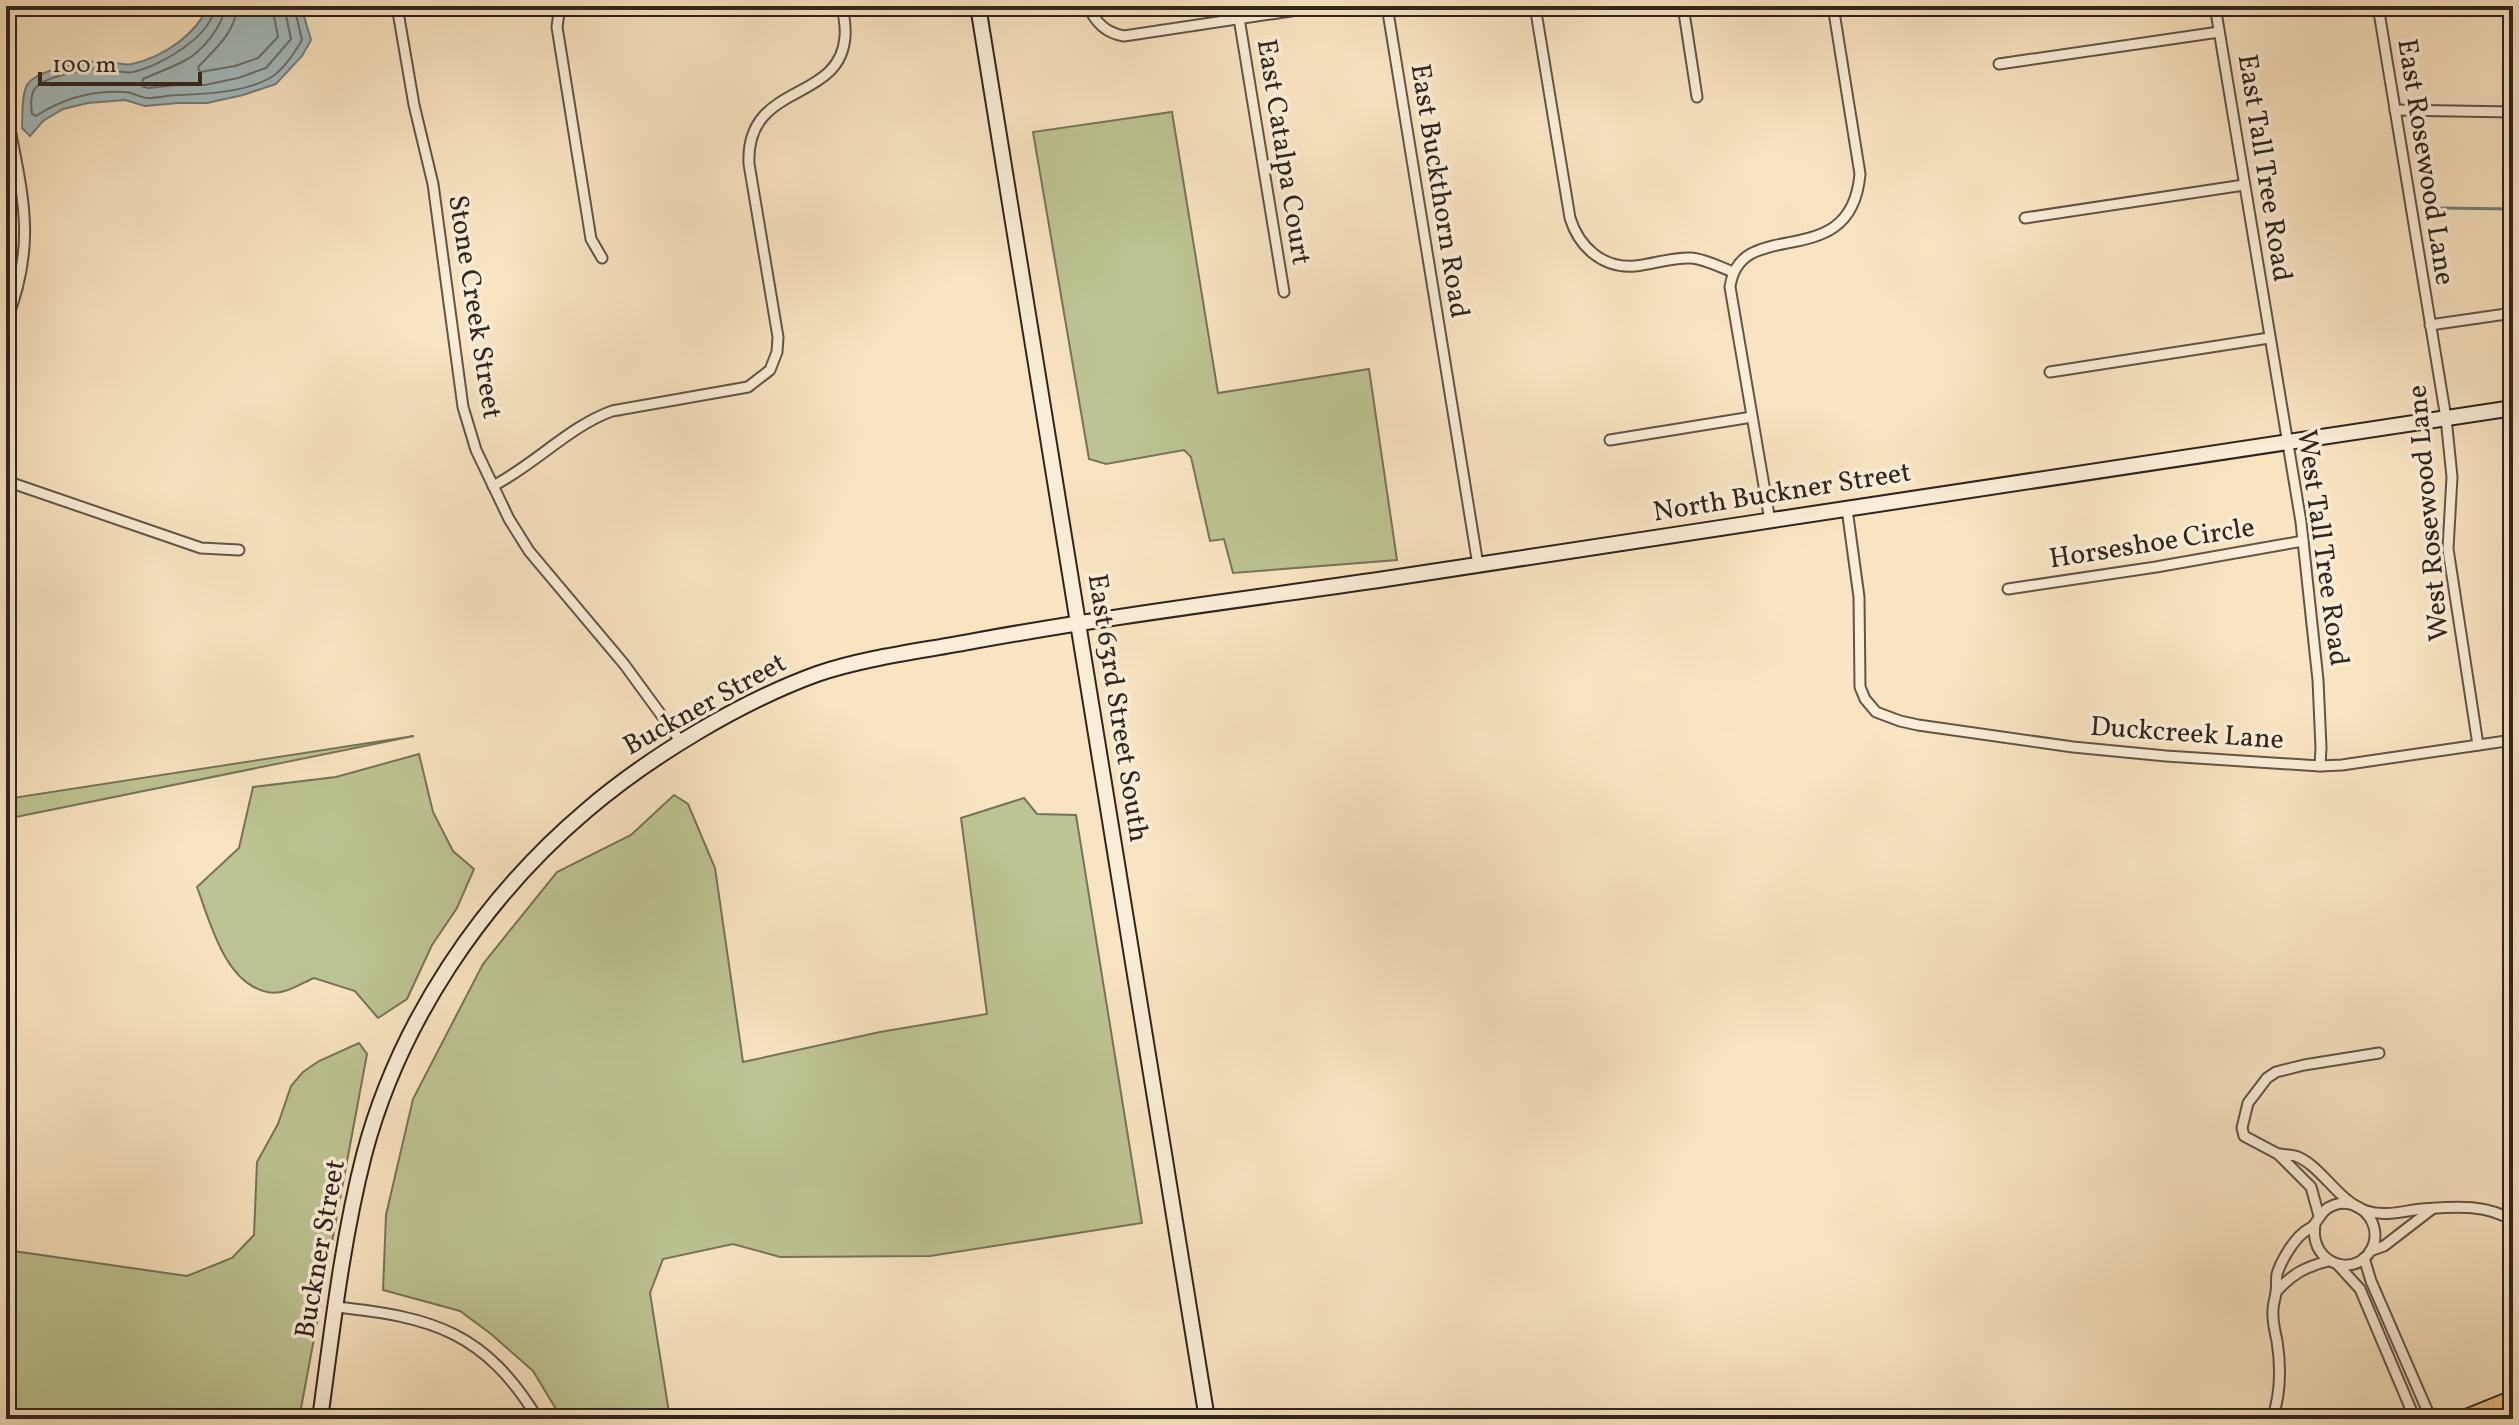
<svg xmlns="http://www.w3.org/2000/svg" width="2519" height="1425" viewBox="0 0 2519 1425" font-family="Vollkorn,serif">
	<rect width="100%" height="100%" fill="#f9e4c1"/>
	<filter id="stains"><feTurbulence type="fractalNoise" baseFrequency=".0025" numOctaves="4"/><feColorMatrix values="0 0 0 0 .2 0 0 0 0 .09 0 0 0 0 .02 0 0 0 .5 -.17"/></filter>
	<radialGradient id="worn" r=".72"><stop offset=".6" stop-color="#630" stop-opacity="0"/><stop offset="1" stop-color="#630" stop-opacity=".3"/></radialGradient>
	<g fill="#bdc493" stroke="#767458" stroke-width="2">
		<path d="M1172,112L1218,393L1369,369L1397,560L1233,573L1224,539L1210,541L1191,457L1184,450L1106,464L1089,459L1033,132Z"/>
		<path d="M414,736L6,819V799Z"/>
		<path d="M419,754L433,812L453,851L474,869L457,908L432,945L407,999L378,1018L355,991L314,978C300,984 283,996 267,992C225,983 210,922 197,887L239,848L253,787L336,777Z"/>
		<path d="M674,795L688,804L715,868L743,1062L880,1032L987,1014L961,818L1024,798L1037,814L1076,815L1142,1223L930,1256L780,1257L733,1244L663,1259L650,1293L670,1419H562L533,1371L491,1334L460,1311L383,1290L386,1215L413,1099L483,964L557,872L631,835Z"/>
		<path d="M359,1043L367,1054L299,1419H6V1250L187,1276L232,1258L254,1235L257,1162L278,1124L291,1086L303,1072L319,1061Z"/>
	</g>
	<path fill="#a3bcbe" stroke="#757f7e" stroke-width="2" d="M208,6H301L311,40L302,56L276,84L243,95L207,103H178L145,106L125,100L88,103L63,109L43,121L30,136L22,128C23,115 21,97 27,85C37,69 84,62 102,61C112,61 123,66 132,64C163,57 196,35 208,6Z"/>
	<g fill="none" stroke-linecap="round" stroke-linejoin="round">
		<g stroke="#6a706e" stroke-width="2">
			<path d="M215,6C212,36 161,66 133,72C124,74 113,69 103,69C87,69 42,76 34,90C30,97 31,107 32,114L36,116C62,99 93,90 124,92C133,92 140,98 148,98C158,98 169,95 179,95C207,94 245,92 270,78C282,71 295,52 302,40L294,6"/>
			<path d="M225,6C224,25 201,53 184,61C171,68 156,73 143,79L142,86L148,88L177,85H205L238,78L266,68L291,39L284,6"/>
			<path d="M237,6C236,32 215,49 198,67L200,72L235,66L258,58L278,37L272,6"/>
		</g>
		<path stroke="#757f7e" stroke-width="3" d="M2441,208L2513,209"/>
		<defs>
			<g id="street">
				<path d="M397,6L414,105L433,184L463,407L476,450L509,519L529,551L624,664L681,742"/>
				<path d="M560,6L557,27L591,239L602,258"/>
				<path d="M1088,6C1096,23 1106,33 1124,36L1324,6"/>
				<path d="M1237,6L1284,292"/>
				<path d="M1387,6L1478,565"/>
				<path d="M1535,6L1570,218C1579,247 1603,269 1635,266C1654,264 1673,257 1691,258C1705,259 1720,267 1733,272"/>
				<path d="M1683,6L1697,97"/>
				<path d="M2215,6L2301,522L2318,680L2321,748L2320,766"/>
				<path d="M2378,6L2446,418L2452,477L2448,549L2478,745"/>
				<path d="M1999,64L2219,32"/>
				<path d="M6,108C21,191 39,239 6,322"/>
				<path d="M2395,110L2513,112"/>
				<path d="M2025,218L2244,185"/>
				<path d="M2430,325L2513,313"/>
				<path d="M2050,372L2269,338"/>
				<path d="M1610,440L1752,417"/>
				<path d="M6,481L201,548L239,550"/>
				<path d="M493,486C534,465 570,426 612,411L748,387L770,370L777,352L778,337L749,164C745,81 840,104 845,37C846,27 844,16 842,6"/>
				<path d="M1847,509L1859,597L1860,687L1865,699L1876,712L1900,721L1918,725L2073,747L2166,756L2320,766L2342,765L2513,740"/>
				<path d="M1770,521L1730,287C1740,213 1851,277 1860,174L1833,6"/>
				<path d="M2008,589L2156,567L2303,541"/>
				<path d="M2279,1154C2285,1155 2293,1155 2298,1157C2322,1167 2339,1202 2366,1211C2385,1217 2403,1211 2422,1209C2452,1207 2486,1203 2513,1221"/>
				<path d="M2319,1216L2311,1187L2278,1154L2244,1136L2242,1128L2248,1103L2267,1078L2276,1072L2304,1065L2379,1053"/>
				<path d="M2370,1251L2384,1246L2432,1209"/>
				<path d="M2364,1258L2371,1281L2431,1419"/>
				<path d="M2338,1265L2360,1289L2415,1419"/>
				<path d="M2276,1292C2292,1274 2305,1267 2328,1261"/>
				<path d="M336,1307C433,1317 485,1332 538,1419"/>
				<path d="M2272,1419C2281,1394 2281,1367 2277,1341C2275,1331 2272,1321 2273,1310C2273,1304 2275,1299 2276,1293C2277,1287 2276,1280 2277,1274C2281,1261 2293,1241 2303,1233C2306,1230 2310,1229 2313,1226C2320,1218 2322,1209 2334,1205C2357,1197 2380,1219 2374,1243C2362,1281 2308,1267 2315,1224"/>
			</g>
			<g id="secondary">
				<path d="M978,6L1207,1419"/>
				<path d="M320,1419C332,1331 342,1241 364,1155C399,1022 483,898 587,810C649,757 740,702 817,674C867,657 922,651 974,641C1111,616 1248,599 1385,579C1761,522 2137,464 2513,408"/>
			</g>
			<g id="primary">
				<path d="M2461,1419L2513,1398"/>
				<path d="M2505,1419L2513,1416"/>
			</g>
		</defs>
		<use href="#street" stroke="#625447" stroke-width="13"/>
		<use href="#secondary" stroke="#30241e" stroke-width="18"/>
		<use href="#primary" stroke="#30241e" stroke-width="18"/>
		<use href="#street" stroke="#fbedd7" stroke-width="9"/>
		<use href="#secondary" stroke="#fbedd7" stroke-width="14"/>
		<use href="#primary" stroke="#ecc280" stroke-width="14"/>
	</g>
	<g text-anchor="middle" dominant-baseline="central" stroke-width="7" stroke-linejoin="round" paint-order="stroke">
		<g font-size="28" fill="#30241e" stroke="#fbedd7">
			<text transform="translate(1283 152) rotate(81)">East Catalpa Court</text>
			<text transform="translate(2425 162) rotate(81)">East Rosewood Lane</text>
			<text transform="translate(2264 168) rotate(81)">East Tall Tree Road</text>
			<text transform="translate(1439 191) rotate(81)">East Buckthorn Road</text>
			<text transform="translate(474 307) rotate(81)">Stone Creek Street</text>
			<text transform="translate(1782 493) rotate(-9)">North Buckner Street</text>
			<text transform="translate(2429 513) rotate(-95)">West Rosewood Lane</text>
			<text transform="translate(2152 544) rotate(-9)">Horseshoe Circle</text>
			<text transform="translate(2322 548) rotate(82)">West Tall Tree Road</text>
			<text transform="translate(705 705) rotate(-29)">Buckner Street</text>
			<text transform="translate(1117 708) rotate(81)">East 63rd Street South</text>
			<text transform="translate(2187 734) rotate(4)">Duckcreek Lane</text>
			<text transform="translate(321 1249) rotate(-80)">Buckner Street</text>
		</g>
	</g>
	<rect width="2519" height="1425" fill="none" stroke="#f9e4c1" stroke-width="32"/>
	<rect x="8" y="8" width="2503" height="1409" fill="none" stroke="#30241e" stroke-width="4"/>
	<rect x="16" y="16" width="2487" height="1393" fill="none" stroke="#30241e" stroke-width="2"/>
	<path d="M40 72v12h160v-12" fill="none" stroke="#30241e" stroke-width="4"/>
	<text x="52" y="72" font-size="24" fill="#30241e" stroke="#fbedd7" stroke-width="6" paint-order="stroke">100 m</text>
	<rect width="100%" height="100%" filter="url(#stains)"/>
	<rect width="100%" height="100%" fill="url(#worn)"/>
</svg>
